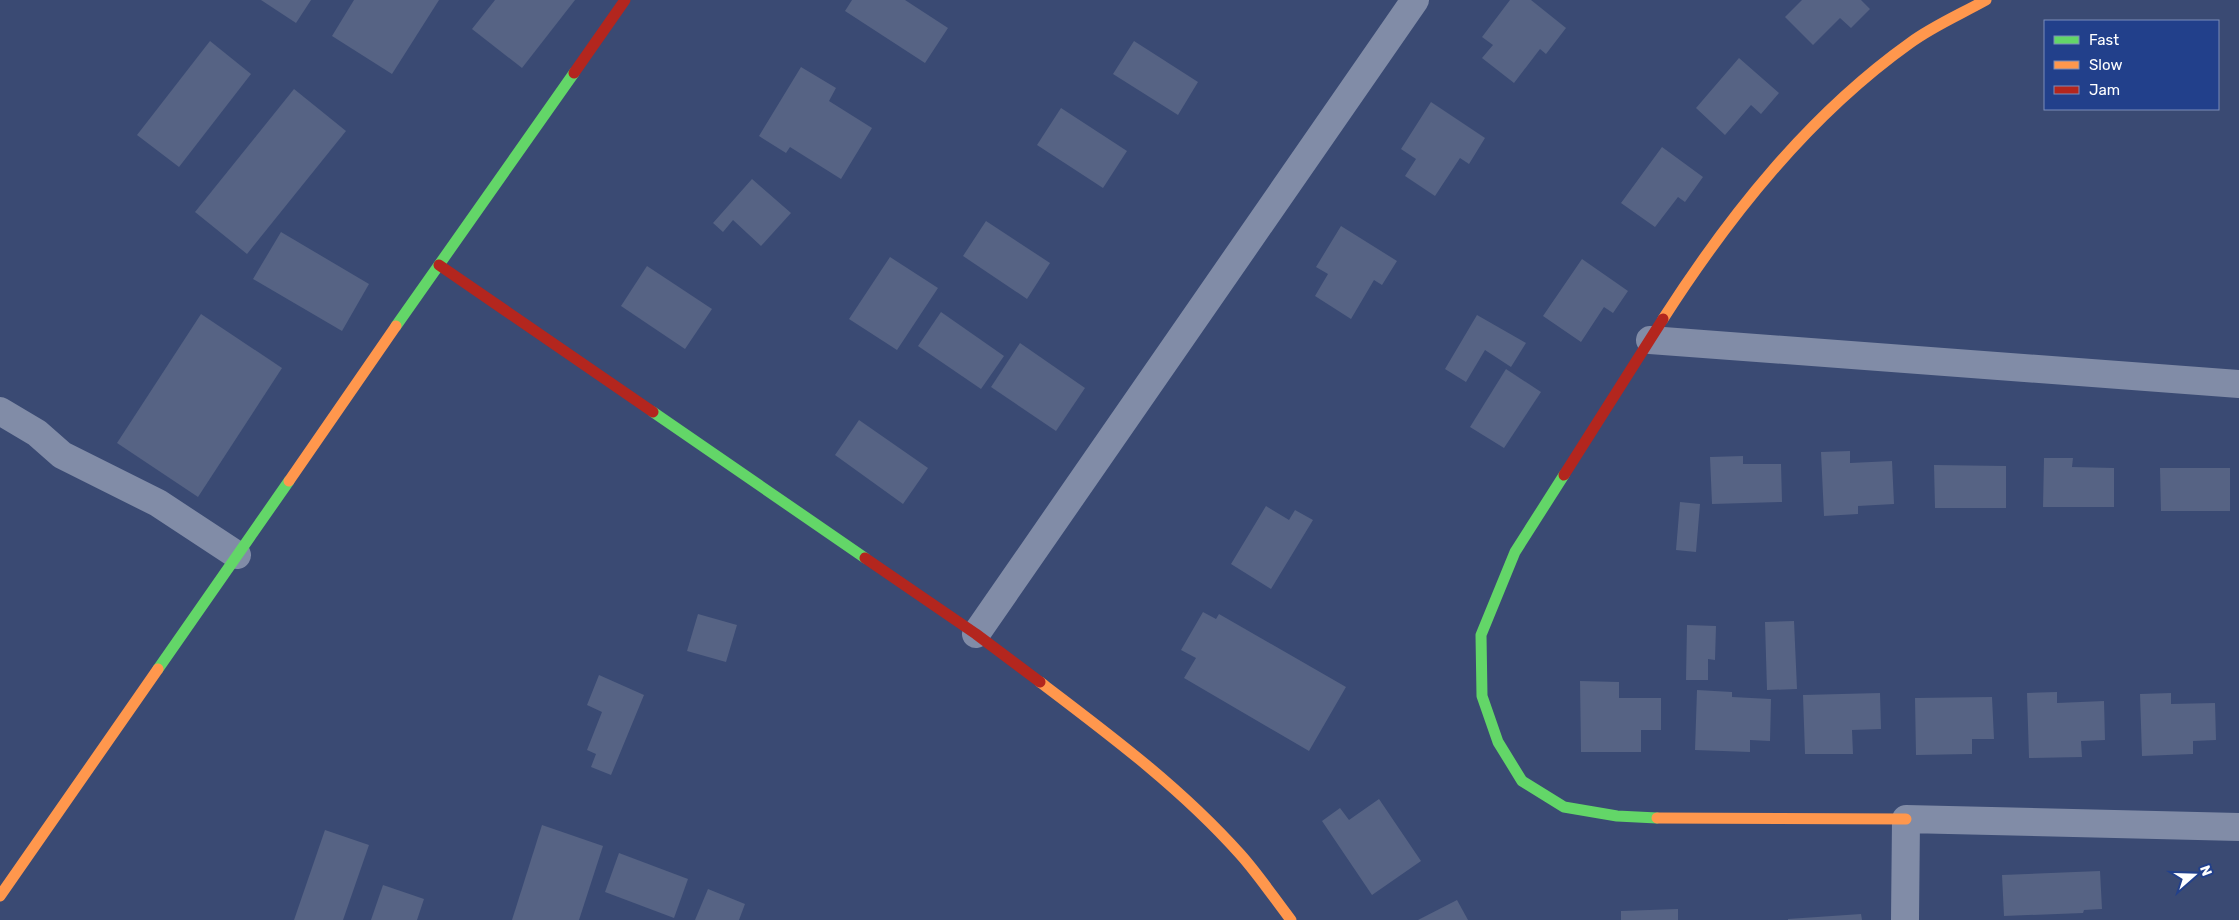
<svg xmlns="http://www.w3.org/2000/svg" width="2239" height="920" viewBox="0 0 2239 920" font-family="Rubik,sans-serif">
	<rect width="100%" height="100%" fill="#3a4a73"/>
	<g fill="#566384">
		<path d="M261,0H311L296,23Z"/>
		<path d="M354,0H439L392,74L332,36Z"/>
		<path d="M495,0H575L522,68L472,29Z"/>
		<path d="M852,0H905L948,28L925,63L845,11Z"/>
		<path d="M1510,0H1531L1566,28L1546,54L1540,49L1514,83L1482,58L1493,45L1482,37Z"/>
		<path d="M1802,0H1861L1870,9L1851,28L1840,18L1813,45L1785,17Z"/>
		<path d="M210,41L251,74L179,167L137,135Z"/>
		<path d="M1134,41L1198,82L1178,115L1113,74Z"/>
		<path d="M1739,58L1779,93L1761,114L1751,105L1725,135L1696,108Z"/>
		<path d="M801,67L836,88L829,101L872,128L841,179L790,147L786,153L759,136Z"/>
		<path d="M294,89L346,131L247,254L195,212Z"/>
		<path d="M1431,102L1485,138L1469,164L1460,158L1435,196L1405,176L1416,159L1401,149Z"/>
		<path d="M1061,108L1127,151L1103,188L1037,145Z"/>
		<path d="M1662,147L1703,177L1685,202L1678,197L1655,227L1621,203Z"/>
		<path d="M752,179L791,213L761,246L733,220L723,232L713,223Z"/>
		<path d="M986,221L1050,263L1027,299L963,256Z"/>
		<path d="M1341,226L1397,261L1382,285L1374,280L1351,319L1315,296L1328,274L1316,267Z"/>
		<path d="M281,232L369,284L342,331L253,279Z"/>
		<path d="M890,257L938,288L897,350L849,319Z"/>
		<path d="M1582,259L1628,291L1613,313L1604,307L1581,342L1543,316Z"/>
		<path d="M647,266L712,309L685,349L621,306Z"/>
		<path d="M941,312L1004,356L981,389L918,346Z"/>
		<path d="M201,314L282,368L198,497L117,443Z"/>
		<path d="M1477,315L1526,343L1511,367L1485,350L1466,382L1445,369Z"/>
		<path d="M1020,343L1085,388L1056,431L991,387Z"/>
		<path d="M1506,369L1541,392L1504,448L1470,427Z"/>
		<path d="M859,420L928,468L903,504L835,455Z"/>
		<path d="M1850,451V463L1892,461L1894,504L1858,506V514L1824,516L1821,452Z"/>
		<path d="M1743,456V464H1781L1782,502L1712,504L1710,457Z"/>
		<path d="M2044,458H2073L2072,467L2114,468V507H2043Z"/>
		<path d="M1934,465L2006,466V508H1935Z"/>
		<path d="M2160,468H2230V511H2161Z"/>
		<path d="M1680,502L1700,504L1696,552L1676,550Z"/>
		<path d="M1266,506L1289,520L1295,510L1313,520L1271,589L1231,564Z"/>
		<path d="M1203,612L1216,619L1219,614L1346,687L1309,751L1184,678L1196,658L1181,650Z"/>
		<path d="M698,614L737,625L726,662L687,651Z"/>
		<path d="M1794,621L1797,689L1767,690L1765,622Z"/>
		<path d="M1687,625L1716,626L1715,660L1708,659V680H1686Z"/>
		<path d="M599,675L644,695L611,775L591,767L596,754L587,750L602,712L587,705Z"/>
		<path d="M1580,681L1619,682V698H1661V730H1641V752H1581Z"/>
		<path d="M1697,690L1732,692V697L1771,699L1770,741L1750,740V752L1695,750Z"/>
		<path d="M2057,692V703L2104,701L2105,740L2081,741L2082,757L2029,758L2027,693Z"/>
		<path d="M1880,693L1881,729L1852,730L1853,754H1805L1803,695Z"/>
		<path d="M2171,693V704L2215,703L2216,740L2193,741V754L2142,756L2140,694Z"/>
		<path d="M1992,697L1994,739H1972V754L1916,755L1915,698Z"/>
		<path d="M1379,799L1421,861L1372,895L1322,821L1340,808L1349,820Z"/>
		<path d="M542,825L603,846L579,920H512Z"/>
		<path d="M325,830L369,845L343,920H294Z"/>
		<path d="M619,853L688,879L674,918L605,892Z"/>
		<path d="M2100,871L2102,909L2084,910L2083,913L2004,916L2002,875Z"/>
		<path d="M383,885L424,899L417,920H371Z"/>
		<path d="M708,889L745,904L739,920H695Z"/>
		<path d="M1457,900L1468,920H1418Z"/>
		<path d="M1678,909V920H1621V911Z"/>
		<path d="M1861,914L1862,920H1788V919Z"/>
	</g>
	<g fill="none" stroke-linecap="round" stroke-linejoin="round">
		<g stroke="#818ca7" stroke-width="28">
			<path d="M1650,340L2239,384"/>
			<path d="M0,411L37,433L62,455L158,503L237,555"/>
			<path d="M976,634L1415,0"/>
			<path d="M1905,920L1906,819L2239,827"/>
		</g>
		<g stroke="#63d668" stroke-width="11">
			<path d="M396,326L574,73"/>
			<path d="M653,412L865,558"/>
			<path d="M1564,475L1515,552L1481,635L1482,696L1498,742L1522,781L1564,807L1617,816L1657,818"/>
			<path d="M158,669L289,481"/>
		</g>
		<g stroke="#ff974d" stroke-width="11">
			<path d="M1663,319C1729,216 1809,115 1910,43C1933,26 1961,14 1986,0"/>
			<path d="M289,481L396,326"/>
			<path d="M1040,682C1110,735 1181,788 1240,854C1258,874 1274,898 1291,920"/>
			<path d="M1657,818L1906,819"/>
			<path d="M0,896L158,669"/>
		</g>
		<g stroke="#b3261e" stroke-width="11">
			<path d="M574,73L625,0"/>
			<path d="M439,265L653,412"/>
			<path d="M1564,475L1663,319"/>
			<path d="M865,558L976,634L1040,682"/>
		</g>
	</g>
	<rect x="2044" y="20" width="175" height="90" fill="#22408b" stroke="#7a8cb9"/>
	<rect x="2054" y="36" width="25" height="8" fill="#63d668" stroke="#7a8cb9"/>
	<text x="2089" y="45" font-size="15" fill="#ffffff">Fast</text>
	<rect x="2054" y="61" width="25" height="8" fill="#ff974d" stroke="#7a8cb9"/>
	<text x="2089" y="70" font-size="15" fill="#ffffff">Slow</text>
	<rect x="2054" y="86" width="25" height="8" fill="#b3261e" stroke="#7a8cb9"/>
	<text x="2089" y="95" font-size="15" fill="#ffffff">Jam</text>
	<g transform="translate(2194 875) rotate(70)" stroke="#22408b" stroke-width="4" paint-order="stroke">
	<path d="M0-4L9 19L0 12L-9 19Z" fill="#ffffff"/>
	<text y="-8" font-size="14" font-weight="bold" text-anchor="middle" fill="#ffffff">N</text>
	</g>
</svg>
